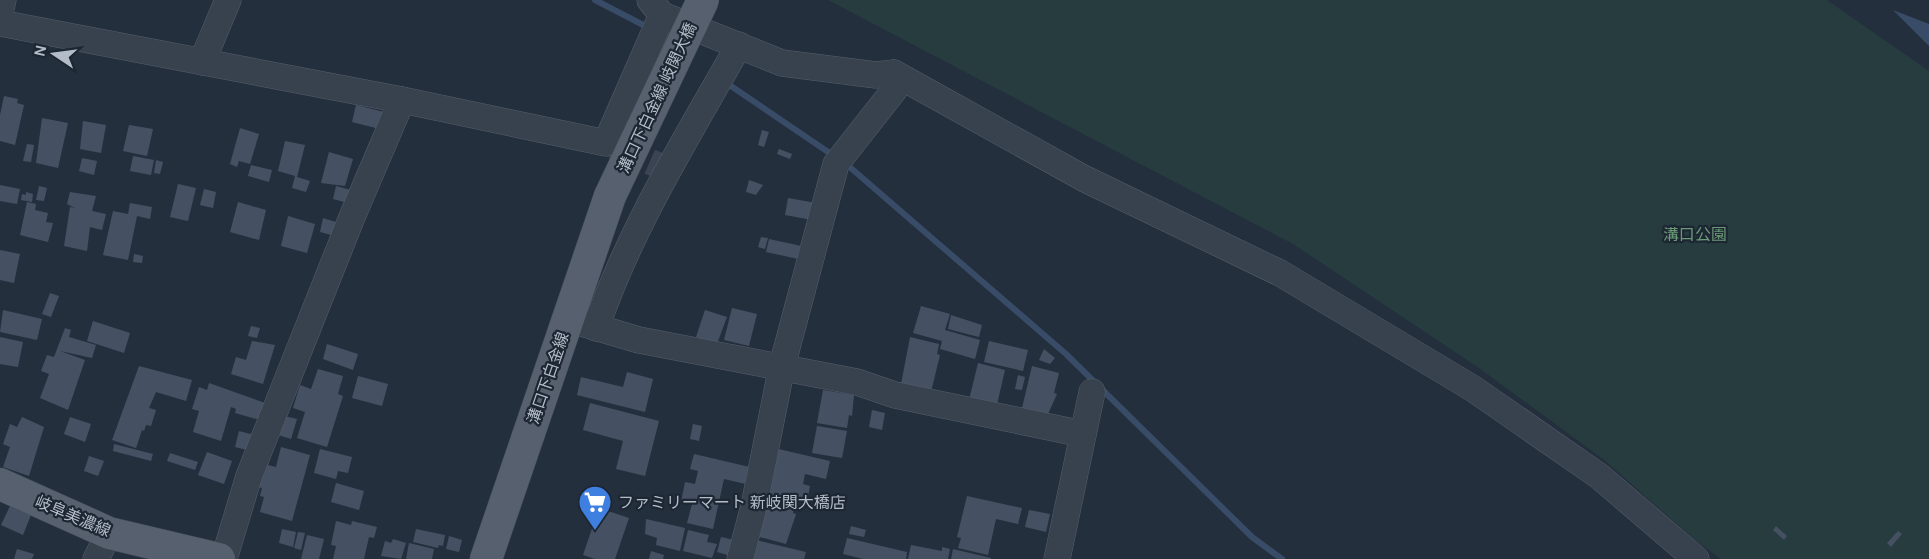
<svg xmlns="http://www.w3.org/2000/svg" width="1929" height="559" viewBox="0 0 1929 559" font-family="Karla,'Noto Sans JP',sans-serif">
	<rect width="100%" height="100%" fill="#242f3e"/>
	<path fill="#263c3f" d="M828,0H1827L1929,71V559H1721L1694,539L1603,459L1479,368L1293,244Z"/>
	<path fill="#394c67" d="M1893,10L1929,24V46Z"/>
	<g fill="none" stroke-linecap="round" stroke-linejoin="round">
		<g stroke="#394c67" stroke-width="6">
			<path d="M595,0L651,29"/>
			<path d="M728,84L834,156"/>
			<path d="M845,163L1066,354L1252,537L1282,559"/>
		</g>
	</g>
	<g fill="#455162">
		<path d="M4,96L18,99L17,103L24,105L15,145L0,141V115Z"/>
		<path d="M356,105L384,112L380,129L352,122Z"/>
		<path d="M42,118L68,123L58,168L36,163Z"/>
		<path d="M83,121L106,125L101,153L80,149Z"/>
		<path d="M129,125L153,129L147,156L123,151Z"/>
		<path d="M240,128L259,134L250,164L239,161L237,167L230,164Z"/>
		<path d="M762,130L769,132L764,147L758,145Z"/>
		<path d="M285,141L305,145L297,177L310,181L306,192L292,188L295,176L278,171Z"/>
		<path d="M27,144L34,145L31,162L23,161Z"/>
		<path d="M779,149L792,154L790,159L777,154Z"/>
		<path d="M329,152L353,159L345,186L321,183Z"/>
		<path d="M133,156L154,160L151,175L130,171Z"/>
		<path d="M82,158L97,161L94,175L79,171Z"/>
		<path d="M156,160L163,162L160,174L154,173Z"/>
		<path d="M251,165L272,170L269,182L248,176Z"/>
		<path d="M749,180L763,185L756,195L746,192Z"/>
		<path d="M178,184L196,188L188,221L170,217Z"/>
		<path d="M0,185L20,189L17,204L0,201Z"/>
		<path d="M39,186L47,188L44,201L36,200Z"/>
		<path d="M336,186L351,190L348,203L333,199Z"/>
		<path d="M204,189L216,192L213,208L200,205Z"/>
		<path d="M26,192L33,194L32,202L21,200L22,194L26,195Z"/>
		<path d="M70,192L96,196L92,211L106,214L102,230L90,227L87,251L64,246L70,207L75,208L67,204Z"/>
		<path d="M788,198L816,203L812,220L785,215Z"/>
		<path d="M27,202L36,204L35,210L48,213L46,222L53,223L48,242L20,235Z"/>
		<path d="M238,202L266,210L259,240L230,232Z"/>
		<path d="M130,203L152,207L150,219L137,216L128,260L103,255L113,211L128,214Z"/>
		<path d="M288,216L315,224L307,253L281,246Z"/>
		<path d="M323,218L339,223L335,236L320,232Z"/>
		<path d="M761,237L768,238L765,249L758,247Z"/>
		<path d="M769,239L806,247L803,260L766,252Z"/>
		<path d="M0,250L20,254L14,283L0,280Z"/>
		<path d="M134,254L143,256L142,263L133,262Z"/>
		<path d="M50,293L59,296L51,317L42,314Z"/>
		<path d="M921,306L950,314L945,330L980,340L975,359L940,349L942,341L913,333Z"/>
		<path d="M732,308L757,314L749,346L724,340Z"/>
		<path d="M3,310L42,319L37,340L0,332Z"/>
		<path d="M705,310L727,317L717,344L696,337Z"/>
		<path d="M951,315L982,325L979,337L948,329Z"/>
		<path d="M93,321L130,333L124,353L87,341Z"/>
		<path d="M251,326L260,328L257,338L248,336Z"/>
		<path d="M65,328L71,330L69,337L96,345L92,358L60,351L85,360L68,410L40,398L49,374L41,371L47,355L54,357Z"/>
		<path d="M0,337L23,342L18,367L0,364Z"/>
		<path d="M910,337L939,344L937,354L940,355L931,392L901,384Z"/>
		<path d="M252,341L275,345L263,384L231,374L236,357L246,360Z"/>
		<path d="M989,341L1028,350L1023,371L984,362Z"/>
		<path d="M327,344L358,354L353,370L323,359Z"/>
		<path d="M1044,349L1055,358L1050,364L1039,360Z"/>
		<path d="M978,363L1005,370L996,409L968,404Z"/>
		<path d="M139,366L192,380L186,401L156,392L149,408L156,410L151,426L146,425L144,431L142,430L136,448L112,440Z"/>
		<path d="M1032,366L1059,373L1054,393L1057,394L1048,414L1022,408Z"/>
		<path d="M318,369L343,376L338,394L343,396L327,447L297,438L305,412L293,408L300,385L311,389Z"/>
		<path d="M627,372L653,379L645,412L577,395L581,377L623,387Z"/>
		<path d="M1018,375L1025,377L1022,390L1015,389Z"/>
		<path d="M358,376L388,384L382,406L352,398Z"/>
		<path d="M209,383L265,403L260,420L235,413L236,409L231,407L221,441L193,432L199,411L192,409L199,387L207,390Z"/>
		<path d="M823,390L854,395L852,416L849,415L847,428L817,423Z"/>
		<path d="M590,403L659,421L645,476L616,469L623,441L583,430Z"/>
		<path d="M872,410L885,413L882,430L869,427Z"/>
		<path d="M280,415L297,419L291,439L275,434Z"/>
		<path d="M22,417L44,427L29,476L3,467L10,447L3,444L10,424L17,427Z"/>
		<path d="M70,417L91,424L85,442L64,434Z"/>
		<path d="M693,424L702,426L699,441L690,439Z"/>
		<path d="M817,426L847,431L842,458L812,453Z"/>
		<path d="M239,431L254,435L247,450L235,447Z"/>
		<path d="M114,444L153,454L151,461L113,451Z"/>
		<path d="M281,447L310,455L292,521L260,512L264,497L260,496L262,488L258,487L264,464L276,467Z"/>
		<path d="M774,448L830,461L826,479L805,474L803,484L810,486L807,502L797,499L793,513L796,514L786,544L756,536Z"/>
		<path d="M320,449L352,457L348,473L338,471L336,479L314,473Z"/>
		<path d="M207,452L232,461L224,484L198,475Z"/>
		<path d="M170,453L198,462L195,470L167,461Z"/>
		<path d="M694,454L754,468L750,485L724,479L713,529L687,523L692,504L681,502L685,482L695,484L698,471L690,469Z"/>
		<path d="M89,456L104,461L98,476L84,471Z"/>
		<path d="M336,483L364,491L359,510L331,502Z"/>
		<path d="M967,496L1022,508L1018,524L996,519L988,555L958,548L961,538L957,537Z"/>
		<path d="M10,506L31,515L23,535L1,525Z"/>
		<path d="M599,508L629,518L615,559H595L583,555Z"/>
		<path d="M1029,510L1050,514L1046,532L1025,527Z"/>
		<path d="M646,519L685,528L680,551L656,545L657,538L645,534Z"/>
		<path d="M336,521L351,525L352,521L377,527L374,538L369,537L364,559H333L336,546L331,545Z"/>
		<path d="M851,526L866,530L864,537L849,534Z"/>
		<path d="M1776,526L1787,536L1784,540L1773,530Z"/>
		<path d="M282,529L296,532L293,547L279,543Z"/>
		<path d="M416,529L445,535L443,546L439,545L438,548L413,542Z"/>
		<path d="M688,530L709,535L707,542L717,544L712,558L683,551Z"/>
		<path d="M1898,531L1902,534L1891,547L1887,543Z"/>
		<path d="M298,532L305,533L301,550L294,548Z"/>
		<path d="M307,535L324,539L319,559H301Z"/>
		<path d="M449,536L462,540L459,552L446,549Z"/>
		<path d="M721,537L734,540L731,556L717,552Z"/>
		<path d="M847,538L907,552L906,559H863L843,554Z"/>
		<path d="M393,539L406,543L401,559L381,556L385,541L391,543Z"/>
		<path d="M752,539L806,552L804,559H748Z"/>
		<path d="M409,543L434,549L432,559H406Z"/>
		<path d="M911,545L942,551V547L950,549L948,559H908Z"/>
		<path d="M17,549L34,554L32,559H14Z"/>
		<path d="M953,549L991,558V559H951Z"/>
		<path d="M651,551L664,555L663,559H649Z"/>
	</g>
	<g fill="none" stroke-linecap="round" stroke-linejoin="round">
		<path stroke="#3a4453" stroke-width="26" stroke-dasharray="26 13" stroke-linecap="butt" d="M614,146L669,170"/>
		<defs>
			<g id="minor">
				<path d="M650,0L662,15L782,63L876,75L894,73L1085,179L1280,273L1472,388L1599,476L1696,559"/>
				<path d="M0,13L3,0"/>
				<path d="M0,23L402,100L606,143L662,15"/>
				<path d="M202,62L228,0"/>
				<path d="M568,319L639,340L857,382L895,395L1083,434"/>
				<path d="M596,328C630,228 688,136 739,45"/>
				<path d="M96,559L109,533"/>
				<path d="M224,559L249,476L352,217L402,100"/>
				<path d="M740,559L754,506L782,366L836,164L895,89L894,73"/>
				<path d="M1057,559L1092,392"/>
			</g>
			<g id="major">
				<path d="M0,484L109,533L219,559"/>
				<path d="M486,559L610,196"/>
			</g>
		</defs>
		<use href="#minor" stroke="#565f6c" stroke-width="27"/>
		<use href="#major" stroke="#414a57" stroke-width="33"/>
		<use href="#minor" stroke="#38414e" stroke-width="26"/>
		<use href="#major" stroke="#56606e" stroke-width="32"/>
		<defs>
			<path id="major-bridge" d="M610,196L703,0"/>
		</defs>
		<use href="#major-bridge" stroke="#414a57" stroke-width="33" stroke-linecap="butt"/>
		<use href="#major-bridge" stroke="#56606e" stroke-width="32"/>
	</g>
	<defs>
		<symbol id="supermarket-pin" viewBox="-11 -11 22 30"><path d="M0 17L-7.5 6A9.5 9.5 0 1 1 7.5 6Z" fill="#3f7fe0" stroke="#1d2633"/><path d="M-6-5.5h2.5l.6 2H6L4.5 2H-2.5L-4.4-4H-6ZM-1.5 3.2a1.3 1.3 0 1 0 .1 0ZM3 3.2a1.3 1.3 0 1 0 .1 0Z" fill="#fff"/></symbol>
	</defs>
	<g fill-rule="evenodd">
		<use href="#supermarket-pin" x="576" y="483" width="38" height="52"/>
	</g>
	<g text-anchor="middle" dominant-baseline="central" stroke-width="4.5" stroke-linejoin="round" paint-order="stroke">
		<g font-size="16" fill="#b4bcc9" stroke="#1d2633">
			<text transform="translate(657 98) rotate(-65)">溝口下白金線 岐関大橋</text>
			<text transform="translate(548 378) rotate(-71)">溝口下白金線</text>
			<text transform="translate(73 516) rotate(23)">岐阜美濃線</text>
		</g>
		<g font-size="16" fill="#6b9a76" stroke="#1d2633">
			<text x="1695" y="234">溝口公園</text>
		</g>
		<g font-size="16" fill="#b4bcc9" stroke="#1d2633" text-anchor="start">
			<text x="618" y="502">ファミリーマート 新岐関大橋店</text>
		</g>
	</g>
	<g transform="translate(54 54) rotate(283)" stroke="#1d2633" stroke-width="4.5" paint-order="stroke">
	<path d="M0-4.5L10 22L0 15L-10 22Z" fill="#b4bcc9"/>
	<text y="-9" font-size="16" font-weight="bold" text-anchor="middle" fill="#b4bcc9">N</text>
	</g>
</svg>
